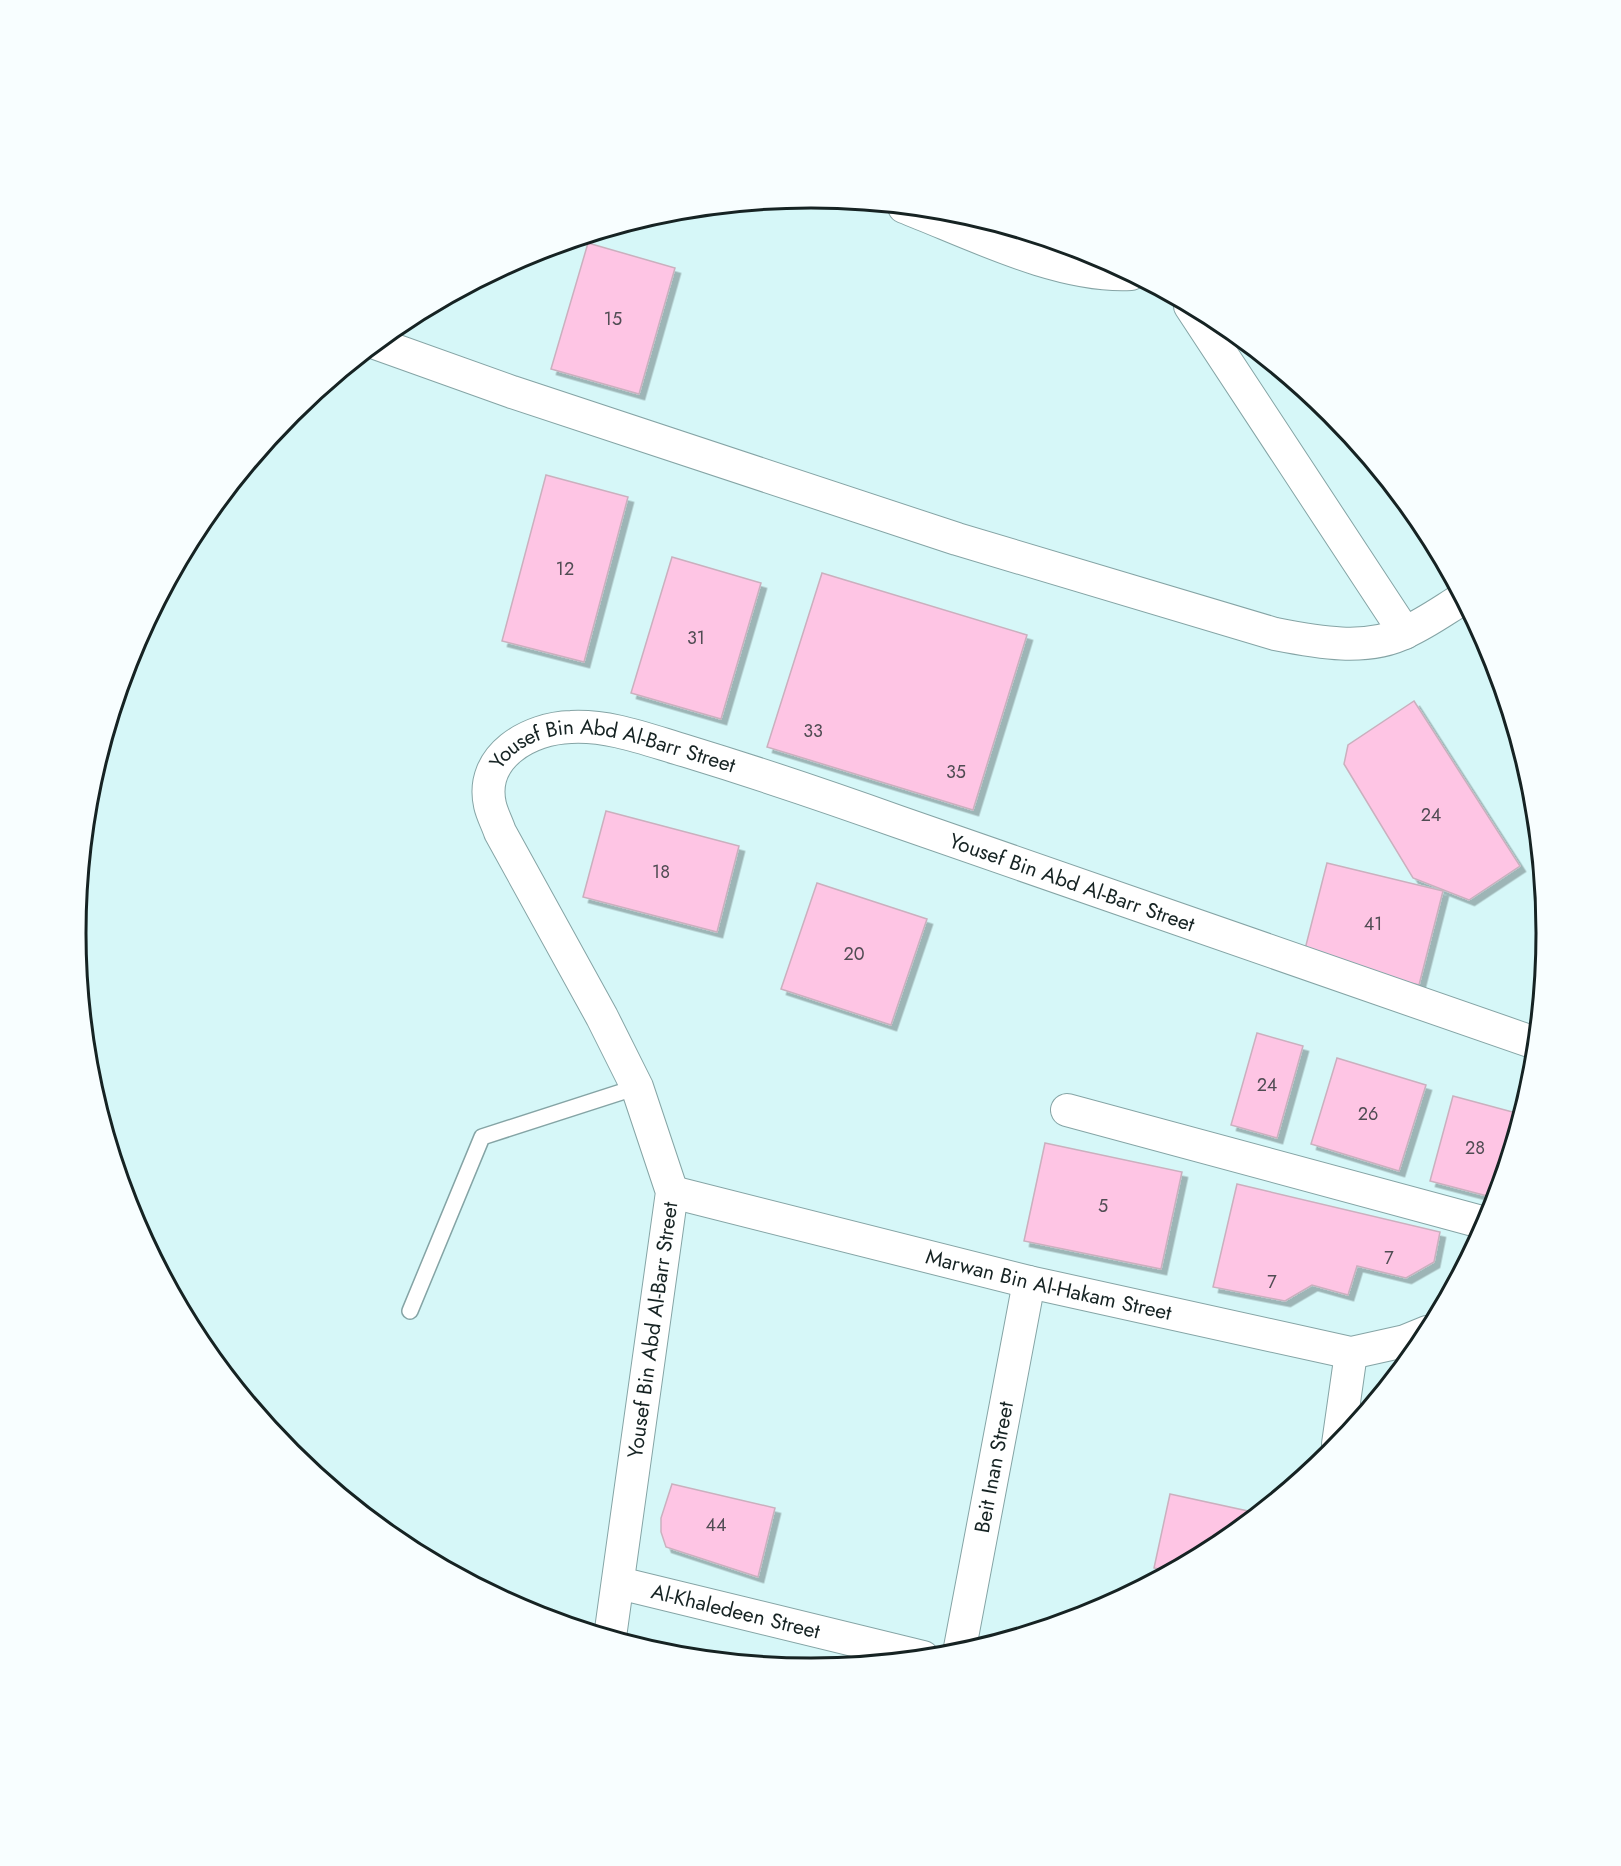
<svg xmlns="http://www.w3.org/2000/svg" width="1621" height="1866" viewBox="0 0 1621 1866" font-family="Jost,sans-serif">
	<defs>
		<filter id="shadow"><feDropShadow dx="5.5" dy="5.5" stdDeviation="0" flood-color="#0004"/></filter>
	</defs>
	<rect width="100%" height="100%" fill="#d6f7f8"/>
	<g fill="#fec5e4" stroke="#cab0be" stroke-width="1.5" filter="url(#shadow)">
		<path d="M588,243L675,268L639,394L551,369Z"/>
		<path d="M546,475L628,497L584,662L502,641Z"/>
		<path d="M672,557L761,583L721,719L631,693Z"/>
		<path d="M822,573L1027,635L973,810L767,747Z"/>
		<path d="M1414,701L1520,866L1469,900L1413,878L1344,764L1348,745Z"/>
		<path d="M606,811L739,846L717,932L583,897Z"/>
		<path d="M1327,863L1443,891L1419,985L1303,957Z"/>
		<path d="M817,883L927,919L891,1025L781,989Z"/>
		<path d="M1257,1033L1303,1046L1277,1138L1231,1125Z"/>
		<path d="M1337,1058L1426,1085L1399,1171L1311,1144Z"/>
		<path d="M1453,1096L1520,1114L1495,1198L1430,1181Z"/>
		<path d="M1045,1143L1182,1172L1161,1269L1024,1241Z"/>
		<path d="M1237,1184L1440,1232L1434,1262L1406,1278L1357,1266L1348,1295L1312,1285L1285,1301L1213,1287Z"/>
		<path d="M672,1484L775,1508L758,1577L666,1547L661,1532V1518Z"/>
		<path d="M1170,1494L1257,1513L1219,1545L1169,1571L1154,1568Z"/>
	</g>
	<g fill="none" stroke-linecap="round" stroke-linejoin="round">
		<defs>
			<path id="service" d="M410,1311L482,1137L637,1087"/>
			<g id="minor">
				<path d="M904,207C971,233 1059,278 1131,274"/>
				<path d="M1190,306L1405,633"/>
				<path d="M375,343L512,392L957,539L1275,634C1316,642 1367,652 1406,632C1426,623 1444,610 1462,599"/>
				<path d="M1067,1110L1485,1223"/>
				<path id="s1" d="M672,1192L1029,1282L1351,1353L1405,1341L1427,1332"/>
				<path d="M1338,1444L1351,1353"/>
				<path id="s2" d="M619,1583L923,1657"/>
				<path id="s3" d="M610,1637L672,1192L637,1087L602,1017L500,832C497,823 492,814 490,805C479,756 530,728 571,727C611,725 648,740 686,751C758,773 829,797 899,822C1111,897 1323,970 1535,1043"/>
				<path id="s4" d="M959,1653L1029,1282"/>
			</g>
		</defs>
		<use href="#service" stroke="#85a4a5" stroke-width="18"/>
		<use href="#minor" stroke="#85a4a5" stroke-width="34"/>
		<use href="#service" stroke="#fff" stroke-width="15"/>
		<use href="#minor" stroke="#fff" stroke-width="32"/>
	</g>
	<g text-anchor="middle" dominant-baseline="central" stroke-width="4.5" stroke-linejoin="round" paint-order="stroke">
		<g font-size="18" fill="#504c53">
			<text x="613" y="319">15</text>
			<text x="565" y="569">12</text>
			<text x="696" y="638">31</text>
			<text x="813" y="731">33</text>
			<text x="956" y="772">35</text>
			<text x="1431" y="815">24</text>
			<text x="661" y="872">18</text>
			<text x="1373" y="924">41</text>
			<text x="854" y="954">20</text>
			<text x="1267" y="1085">24</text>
			<text x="1368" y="1114">26</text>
			<text x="1475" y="1148">28</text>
			<text x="1103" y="1206">5</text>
			<text x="1389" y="1258">7</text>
			<text x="1272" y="1282">7</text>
			<text x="716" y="1525">44</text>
		</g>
		<g font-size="21" fill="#162323" stroke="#f8feff">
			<text stroke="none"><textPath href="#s3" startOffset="1047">Yousef Bin Abd Al-Barr Street</textPath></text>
			<text stroke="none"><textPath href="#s3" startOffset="1533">Yousef Bin Abd Al-Barr Street</textPath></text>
			<text stroke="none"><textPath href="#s1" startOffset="388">Marwan Bin Al-Hakam Street</textPath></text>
			<text stroke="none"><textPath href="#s3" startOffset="310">Yousef Bin Abd Al-Barr Street</textPath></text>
			<text stroke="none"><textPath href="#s4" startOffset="189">Beit Inan Street</textPath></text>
			<text stroke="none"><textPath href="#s2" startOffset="120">Al-Khaledeen Street</textPath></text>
		</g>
	</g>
	<path d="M0 0H1621V1866H0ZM86 933a725 725 0 1 1 1450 0a725 725 0 1 1-1450 0Z" fill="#f8feff" fill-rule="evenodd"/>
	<path fill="none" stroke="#162323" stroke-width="3" d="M86 933a725 725 0 1 1 1450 0a725 725 0 1 1-1450 0Z"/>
</svg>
